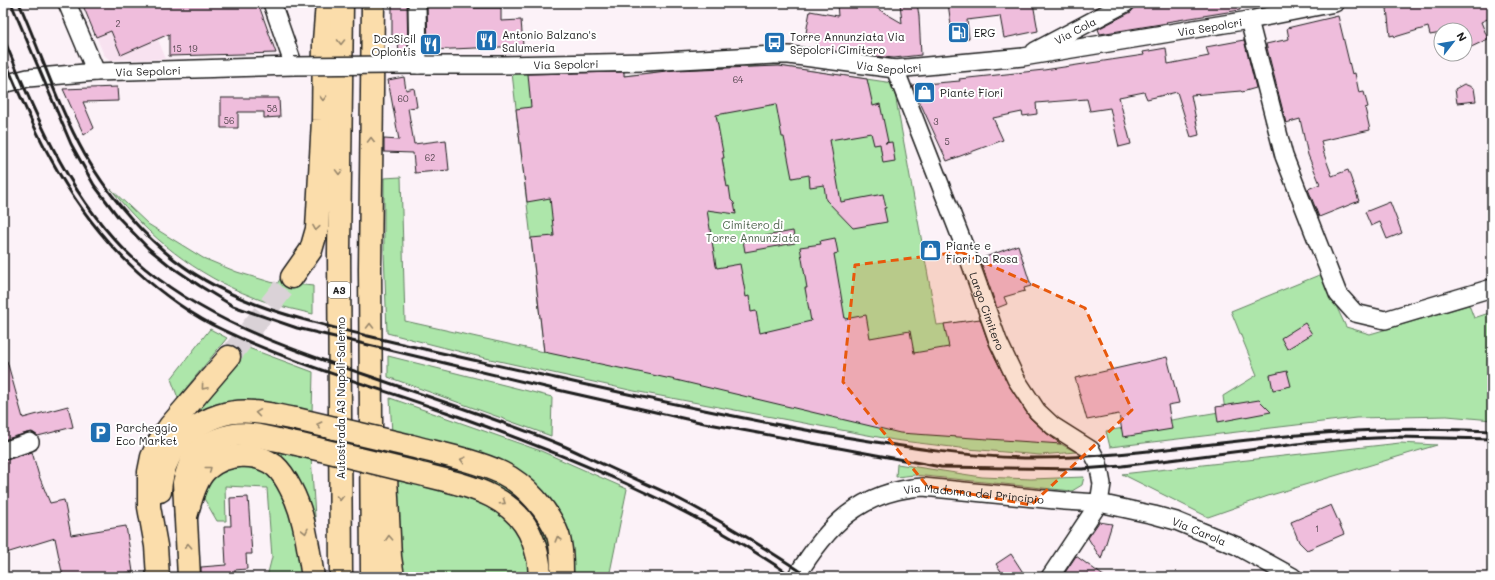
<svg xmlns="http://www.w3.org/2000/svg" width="1495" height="580" viewBox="0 0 1495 580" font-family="Mali,sans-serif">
	<rect width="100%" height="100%" fill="#fcf2f8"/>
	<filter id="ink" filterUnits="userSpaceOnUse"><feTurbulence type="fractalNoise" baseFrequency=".025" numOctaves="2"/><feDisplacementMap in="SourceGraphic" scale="8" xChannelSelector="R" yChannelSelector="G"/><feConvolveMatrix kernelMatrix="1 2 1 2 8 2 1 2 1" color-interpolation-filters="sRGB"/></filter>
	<g filter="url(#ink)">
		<path fill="#f8e2f0" d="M82,3H143L166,59L110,60L104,55Z"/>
		<g fill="#ade6aa" stroke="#648163">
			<path d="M779,66L893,83L937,325L983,319L1033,417L1061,444L1076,452L1040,455L968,449L894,440L634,391L481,357L387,333L384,250V178L401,177L405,321L544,352L512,73L623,70L624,76L693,68Z"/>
			<path d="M111,189L148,224L203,258L237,272L277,284L283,274L295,284L313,286V314C293,309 272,305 253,297C196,275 148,237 111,189Z"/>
			<path d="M1324,273L1332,297L1346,327L1370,334L1469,305L1474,318L1492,312V420L1447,416L1356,418L1110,447L1106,431L1225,411L1223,396L1257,375L1231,311Z"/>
			<path d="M210,329L227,338L178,398L171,379Z"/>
			<path d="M243,346L313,372L312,413C286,408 249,399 223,403C211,406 198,413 187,419L235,362Z"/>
			<path d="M388,356L552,397L551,436L388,377Z"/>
			<path d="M390,398L541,451L627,489L609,577H570L551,503L392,434Z"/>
			<path d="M1400,443L1437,445L1268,496L1208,517L1122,474Z"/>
			<path d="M256,444L311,457L318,561Z"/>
			<path d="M392,452L486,476L513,491L532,506L551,541L554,577H546L533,519L398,461Z"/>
			<path d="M249,463C257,468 269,472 275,479C292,497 300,552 305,577H267L272,557L267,488L225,486L226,521H217L202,495L209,474Z"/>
			<path d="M897,464L982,477L1031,479L1084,477L1082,485L1072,491L915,475L896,477Z"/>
			<path d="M395,477L442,488L502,510L524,538L531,577H402Z"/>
		</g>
		<g fill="#efbddc" stroke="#1c1c1c">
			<path d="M82,3H258L276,53L169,56V34L121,55L111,31L96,37Z"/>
			<path d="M392,3H407L408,55H399L398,41H392Z"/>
			<path d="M427,3H474V8H501V21L521,20L523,46L428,50Z"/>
			<path d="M837,3H868L902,23L900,3H917L919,16L921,55L894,58L863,55L816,48L819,36L806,33L810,11L838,16Z"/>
			<path d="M948,3H1033L1038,31L1004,38L1000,16L967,20L969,38L953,40Z"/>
			<path d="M1144,3H1240V10L1166,22L1167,23L1100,34L1098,29L1131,12L1135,7Z"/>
			<path d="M1411,3H1492V17L1481,22L1488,39L1465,50V30H1441V33L1430,35L1428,27L1395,37L1394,35L1390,36L1387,8Z"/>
			<path d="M1338,16L1352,74L1355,73L1359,93L1364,92L1368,107L1365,108L1370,130L1321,141L1324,154L1332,176L1348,170L1359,201L1319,217L1308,189L1320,184L1308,155L1300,119L1286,123L1266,44L1289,39L1287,28Z"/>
			<path d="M1244,40L1256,88L1242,92L1241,91L1191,95L1199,135L1191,137L1177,92L1147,99L1144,92L1119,97L1131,144L1119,147L1110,108L1090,111L1087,99L1036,103L1037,114L1023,116L1022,112L993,118L1003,140L947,161L912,85L960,81L959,79L1044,70L1144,55L1143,52L1166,48L1168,64L1209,56L1206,47Z"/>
			<path d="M779,66L867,79L873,106L880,104L888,142L885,143L892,142L895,161L883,163L880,144L874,145L871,133L830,140L841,202L883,194L886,208H884L887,222L853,228L826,200L824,185L810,187L809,175L792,178L784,137H782L776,104L716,115L724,158H722L727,187L729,186L731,200L734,203L736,214L707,210L716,266L717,268L740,264L746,297L749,296L751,312L756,311L760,333L811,321L805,288H807L800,247L821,244L820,241L835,238L838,253L834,254L845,319L866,315L870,338L910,331L914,353L949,347L944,324L980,319L989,345L1008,384L1030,418L1046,433L1061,444L900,433L676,380L544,352L531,238L554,236L550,198L527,202L516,109L531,107L528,74L624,72V76L675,70Z"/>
			<path d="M404,77L406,90L414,88L417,107L408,108L414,144L446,140L449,170L415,173L413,153L384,152V139L399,140L388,80Z"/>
			<path d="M1464,84L1474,88L1476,101L1457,103L1455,89Z"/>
			<path d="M117,87L118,101L83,102L94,128L84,135L63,89Z"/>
			<path d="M221,98H279L280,117L264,118V112H238V128H221Z"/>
			<path d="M1390,202L1402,233L1387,239L1380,222L1371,226L1365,212Z"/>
			<path d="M793,231L795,243L745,252L743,240Z"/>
			<path d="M1018,245L1031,286L1024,288L1025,291L1004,297L1007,304L997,308L980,259Z"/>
			<path d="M1305,323L1312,334L1287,349L1281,338Z"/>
			<path d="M1167,357L1179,403L1168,405L1172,429L1123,437L1119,414L1087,420L1075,378Z"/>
			<path d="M3,361H7L23,418L68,406L73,427L38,436L32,432L27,433L3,440Z"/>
			<path d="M1287,371L1291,386L1273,390L1270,375Z"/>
			<path d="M1259,400L1271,412L1218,422L1216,407Z"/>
			<path d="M32,452L39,476L50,503L64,500L71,535L126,526L133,572L122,574L125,577H63L55,538L3,554V461Z"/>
			<path d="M248,497L252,554H246L247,569L235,570V577H201V567L226,565L224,526H231L230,498Z"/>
			<path d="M1331,505L1344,534L1307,550L1299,542L1291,522Z"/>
			<path d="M1099,522L1112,524L1101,559L1088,538Z"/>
			<path d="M1011,554L1026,577H1005L996,564Z"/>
			<path d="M1076,556L1105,577H1062Z"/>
		</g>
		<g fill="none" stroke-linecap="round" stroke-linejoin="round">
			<path stroke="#dad2d7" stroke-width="22" stroke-dasharray="22 11" stroke-linecap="butt" d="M229,357L292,277"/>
			<defs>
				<g id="minor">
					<path d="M67,3L96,72"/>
					<path d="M417,3L418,65"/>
					<path d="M1249,20L1284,156L1338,294L1355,313L1385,320L1492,288"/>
					<path id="s1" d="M1035,51L1126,3"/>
					<path id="s2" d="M388,65H503L645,62L774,55H789L895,69L1023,57L1249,20L1335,3"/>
					<path id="s3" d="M895,69L965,248L998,341L1016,379L1037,411L1053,426L1091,450L1098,463L1102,484L1099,503L1050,577"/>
					<path id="s4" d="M3,84L28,78L96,72L294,66L272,3"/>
					<path d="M3,451L30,442"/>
					<path id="s5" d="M796,577C827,526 860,491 923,487L1065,501L1099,503L1154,515L1176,521L1237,546L1293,577"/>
				</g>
				<g id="highway">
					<path d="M292,277L311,250L317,229L323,120L324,41L327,3"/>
					<path d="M411,446C441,454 474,460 502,473C525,484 549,511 558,535C562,548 562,563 562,577"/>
					<path d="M385,457L390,557L393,577"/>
					<path d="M413,472C458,484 515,491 533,541C537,552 541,565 539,577"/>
					<path d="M160,491C163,443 206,407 254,412C268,413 283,417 296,419"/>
					<path d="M186,516C191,500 195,480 207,469C226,453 256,451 275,466C282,472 287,481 291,489C305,515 308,548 313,577"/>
					<path d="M158,577L156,546L149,507V472L152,457L159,442L170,426L229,357"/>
					<path d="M189,577L184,483C186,475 188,468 192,460C203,441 231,432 252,435C268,437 285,442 301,445"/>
					<path d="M341,577L339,253L342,3"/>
					<path d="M372,577L370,269L373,3"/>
				</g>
			</defs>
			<use href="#minor" stroke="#1c1c1c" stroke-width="20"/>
			<use href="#highway" stroke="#1c1c1c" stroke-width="25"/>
			<use href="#minor" stroke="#fff" stroke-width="17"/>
			<use href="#highway" stroke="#fbddab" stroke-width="22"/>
			<g stroke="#1c1c1c" stroke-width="3">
				<path d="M11,3L71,144L94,185L119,218L148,248L169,265L200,286L233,306L297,328L558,390L704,423L941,467L1082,469L1122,466L1305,443L1354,439L1397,437L1492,439"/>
				<path d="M19,3C41,53 58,107 85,155C106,191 132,223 164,251C222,302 295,318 368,336C430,351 492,364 555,378C649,399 744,419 839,436C905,447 971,458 1037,458C1129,457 1219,441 1310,434C1370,429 1431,428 1492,431"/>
				<path d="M3,37C36,115 69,199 133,258C200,319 288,349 372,377C434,399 498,419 559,444C576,451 593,460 609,467C632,478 656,487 679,499C724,522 767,549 809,577"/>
				<path d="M3,55C35,135 73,214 138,272C161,293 194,317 223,330C293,364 373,386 446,412C567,455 688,504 793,577"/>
			</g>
			<defs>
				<path id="minor-bridge" d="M294,66L388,65"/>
				<g id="highway-bridge">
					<path d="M296,419L411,446"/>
					<path d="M301,445L413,472"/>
				</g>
			</defs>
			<use href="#minor-bridge" stroke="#1c1c1c" stroke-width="20" stroke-linecap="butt"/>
			<use href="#highway-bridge" stroke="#1c1c1c" stroke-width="25" stroke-linecap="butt"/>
			<use href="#minor-bridge" stroke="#fff" stroke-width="17"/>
			<use href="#highway-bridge" stroke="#fbddab" stroke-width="22"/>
		</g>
		<defs><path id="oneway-chevron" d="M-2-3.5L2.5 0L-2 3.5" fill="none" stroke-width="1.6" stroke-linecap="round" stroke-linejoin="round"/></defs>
		<g stroke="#97866b">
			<use href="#oneway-chevron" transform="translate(341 42) rotate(91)"/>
			<use href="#oneway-chevron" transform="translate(323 98) rotate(91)"/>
			<use href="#oneway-chevron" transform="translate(371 140) rotate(-90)"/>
			<use href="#oneway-chevron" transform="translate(339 172) rotate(91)"/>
			<use href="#oneway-chevron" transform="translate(316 228) rotate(99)"/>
			<use href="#oneway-chevron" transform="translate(370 326) rotate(-90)"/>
			<use href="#oneway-chevron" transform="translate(204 387) rotate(130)"/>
			<use href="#oneway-chevron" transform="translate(258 413) rotate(-172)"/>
			<use href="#oneway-chevron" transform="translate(319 425) rotate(-167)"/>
			<use href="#oneway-chevron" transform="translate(463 460) rotate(-165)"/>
			<use href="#oneway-chevron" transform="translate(209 469) rotate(-39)"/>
			<use href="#oneway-chevron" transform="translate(340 498) rotate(90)"/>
			<use href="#oneway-chevron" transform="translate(503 502) rotate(34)"/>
			<use href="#oneway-chevron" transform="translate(305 531) rotate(77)"/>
			<use href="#oneway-chevron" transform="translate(389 538) rotate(-93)"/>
			<use href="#oneway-chevron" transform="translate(558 539) rotate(-106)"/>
			<use href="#oneway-chevron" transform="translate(188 546) rotate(-93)"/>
		</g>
	</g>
	<path fill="#e8590c" fill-opacity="0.2" stroke="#e8590c" stroke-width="3" stroke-dasharray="8 5" stroke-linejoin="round" d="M961,252L1085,308L1132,410L1031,505L927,486L843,382L855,265Z"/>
	<defs>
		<symbol id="fuel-square" viewBox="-11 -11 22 22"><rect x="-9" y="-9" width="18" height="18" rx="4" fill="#1f6fb2" stroke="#fff"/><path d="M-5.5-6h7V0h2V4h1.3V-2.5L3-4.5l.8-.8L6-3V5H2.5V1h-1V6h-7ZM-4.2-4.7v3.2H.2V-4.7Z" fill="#fff"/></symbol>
		<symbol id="restaurant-square" viewBox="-11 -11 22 22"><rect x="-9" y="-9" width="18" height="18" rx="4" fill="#1f6fb2" stroke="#fff"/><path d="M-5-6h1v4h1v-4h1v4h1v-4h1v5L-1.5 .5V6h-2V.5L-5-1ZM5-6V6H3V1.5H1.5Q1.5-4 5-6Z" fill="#fff"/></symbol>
		<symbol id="bus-square" viewBox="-11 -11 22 22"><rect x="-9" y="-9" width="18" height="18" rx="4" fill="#1f6fb2" stroke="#fff"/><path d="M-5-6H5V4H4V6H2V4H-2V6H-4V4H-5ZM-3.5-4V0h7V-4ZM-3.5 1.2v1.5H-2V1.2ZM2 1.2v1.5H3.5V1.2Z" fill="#fff"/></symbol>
		<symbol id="shop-square" viewBox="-11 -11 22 22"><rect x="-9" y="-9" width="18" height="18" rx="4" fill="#1f6fb2" stroke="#fff"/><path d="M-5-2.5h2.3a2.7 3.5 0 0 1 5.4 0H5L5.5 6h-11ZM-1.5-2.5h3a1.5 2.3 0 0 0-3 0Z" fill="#fff"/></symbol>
		<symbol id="parking-square" viewBox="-11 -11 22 22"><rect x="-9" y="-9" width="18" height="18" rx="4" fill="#1f6fb2" stroke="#fff"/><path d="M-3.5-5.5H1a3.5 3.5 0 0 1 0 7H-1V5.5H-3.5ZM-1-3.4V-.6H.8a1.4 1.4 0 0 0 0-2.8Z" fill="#fff"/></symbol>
	</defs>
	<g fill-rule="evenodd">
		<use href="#fuel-square" x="946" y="20" width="25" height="25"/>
		<use href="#restaurant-square" x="474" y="28" width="25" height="25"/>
		<use href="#bus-square" x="762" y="30" width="25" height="25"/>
		<use href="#restaurant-square" x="418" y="32" width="25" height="25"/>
		<use href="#shop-square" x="912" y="80" width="25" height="25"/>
		<use href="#shop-square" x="918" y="238" width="25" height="25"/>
		<use href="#parking-square" x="88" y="420" width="25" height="25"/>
	</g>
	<g text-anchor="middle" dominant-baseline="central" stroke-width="4" stroke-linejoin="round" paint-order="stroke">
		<g font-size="9" fill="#51444c">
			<text x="118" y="23">2</text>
			<text x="177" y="48">15</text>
			<text x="193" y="48">19</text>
			<text x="738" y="79">64</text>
			<text x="403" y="98">60</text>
			<text x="272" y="108">58</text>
			<text x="229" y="120">56</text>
			<text x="936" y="121">3</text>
			<text x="947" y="141">5</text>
			<text x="430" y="157">62</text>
			<text x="1317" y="528">1</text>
		</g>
		<rect fill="#fff" stroke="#606060" stroke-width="1" x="328" y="282" width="22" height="16" rx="3"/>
		<g font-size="10" font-weight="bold" fill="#1c1c1c">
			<text x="339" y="290">A3</text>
		</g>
		<g font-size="11" fill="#1c1c1c" stroke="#fff">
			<text stroke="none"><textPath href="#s2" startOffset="826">Via Sepolcri</textPath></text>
			<text stroke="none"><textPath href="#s1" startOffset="45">Via Cola</textPath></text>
			<text stroke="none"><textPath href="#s2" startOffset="178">Via Sepolcri</textPath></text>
			<text stroke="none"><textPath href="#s2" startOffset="502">Via Sepolcri</textPath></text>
			<text stroke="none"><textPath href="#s4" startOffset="146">Via Sepolcri</textPath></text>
			<text stroke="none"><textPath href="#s3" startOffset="259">Largo Cimitero</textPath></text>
			<text transform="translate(340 398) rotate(-90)">Autostrada A3 Napoli-Salerno</text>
			<text stroke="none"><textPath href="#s5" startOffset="214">Via Madonna del Principio</textPath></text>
			<text stroke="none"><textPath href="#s5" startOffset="444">Via Carola</textPath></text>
		</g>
		<g font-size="11" fill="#1c1c1c" stroke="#fff" text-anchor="start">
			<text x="974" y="32">ERG</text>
			<text x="502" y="34">Antonio Balzano's<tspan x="502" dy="13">Salumeria</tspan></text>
			<text x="790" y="36">Torre Annunziata Via<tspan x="790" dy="13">Sepolcri Cimitero</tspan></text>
			<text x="416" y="38" text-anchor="end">DocSicil<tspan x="416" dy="13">Oplontis</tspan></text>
			<text x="940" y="92">Piante Fiori</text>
			<text x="946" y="245">Piante e<tspan x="946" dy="13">Fiori Da Rosa</tspan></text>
			<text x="116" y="427">Parcheggio<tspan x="116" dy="13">Eco Market</tspan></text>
		</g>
		<g font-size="11" fill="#4f634e" stroke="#fff">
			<text x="753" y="224">Cimitero di<tspan x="753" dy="13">Torre Annunziata</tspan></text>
		</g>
	</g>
	<rect width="1495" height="580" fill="none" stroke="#fff" stroke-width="16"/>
	<rect x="8" y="8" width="1479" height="564" fill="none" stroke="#1c1c1c" stroke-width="1.5" filter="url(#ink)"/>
	<g transform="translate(1453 42) rotate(59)"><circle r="19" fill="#ffffff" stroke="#a4a4a4"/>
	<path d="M0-3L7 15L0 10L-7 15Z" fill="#1f6fb2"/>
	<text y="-6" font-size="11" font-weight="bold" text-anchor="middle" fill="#1c1c1c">N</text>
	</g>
</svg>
